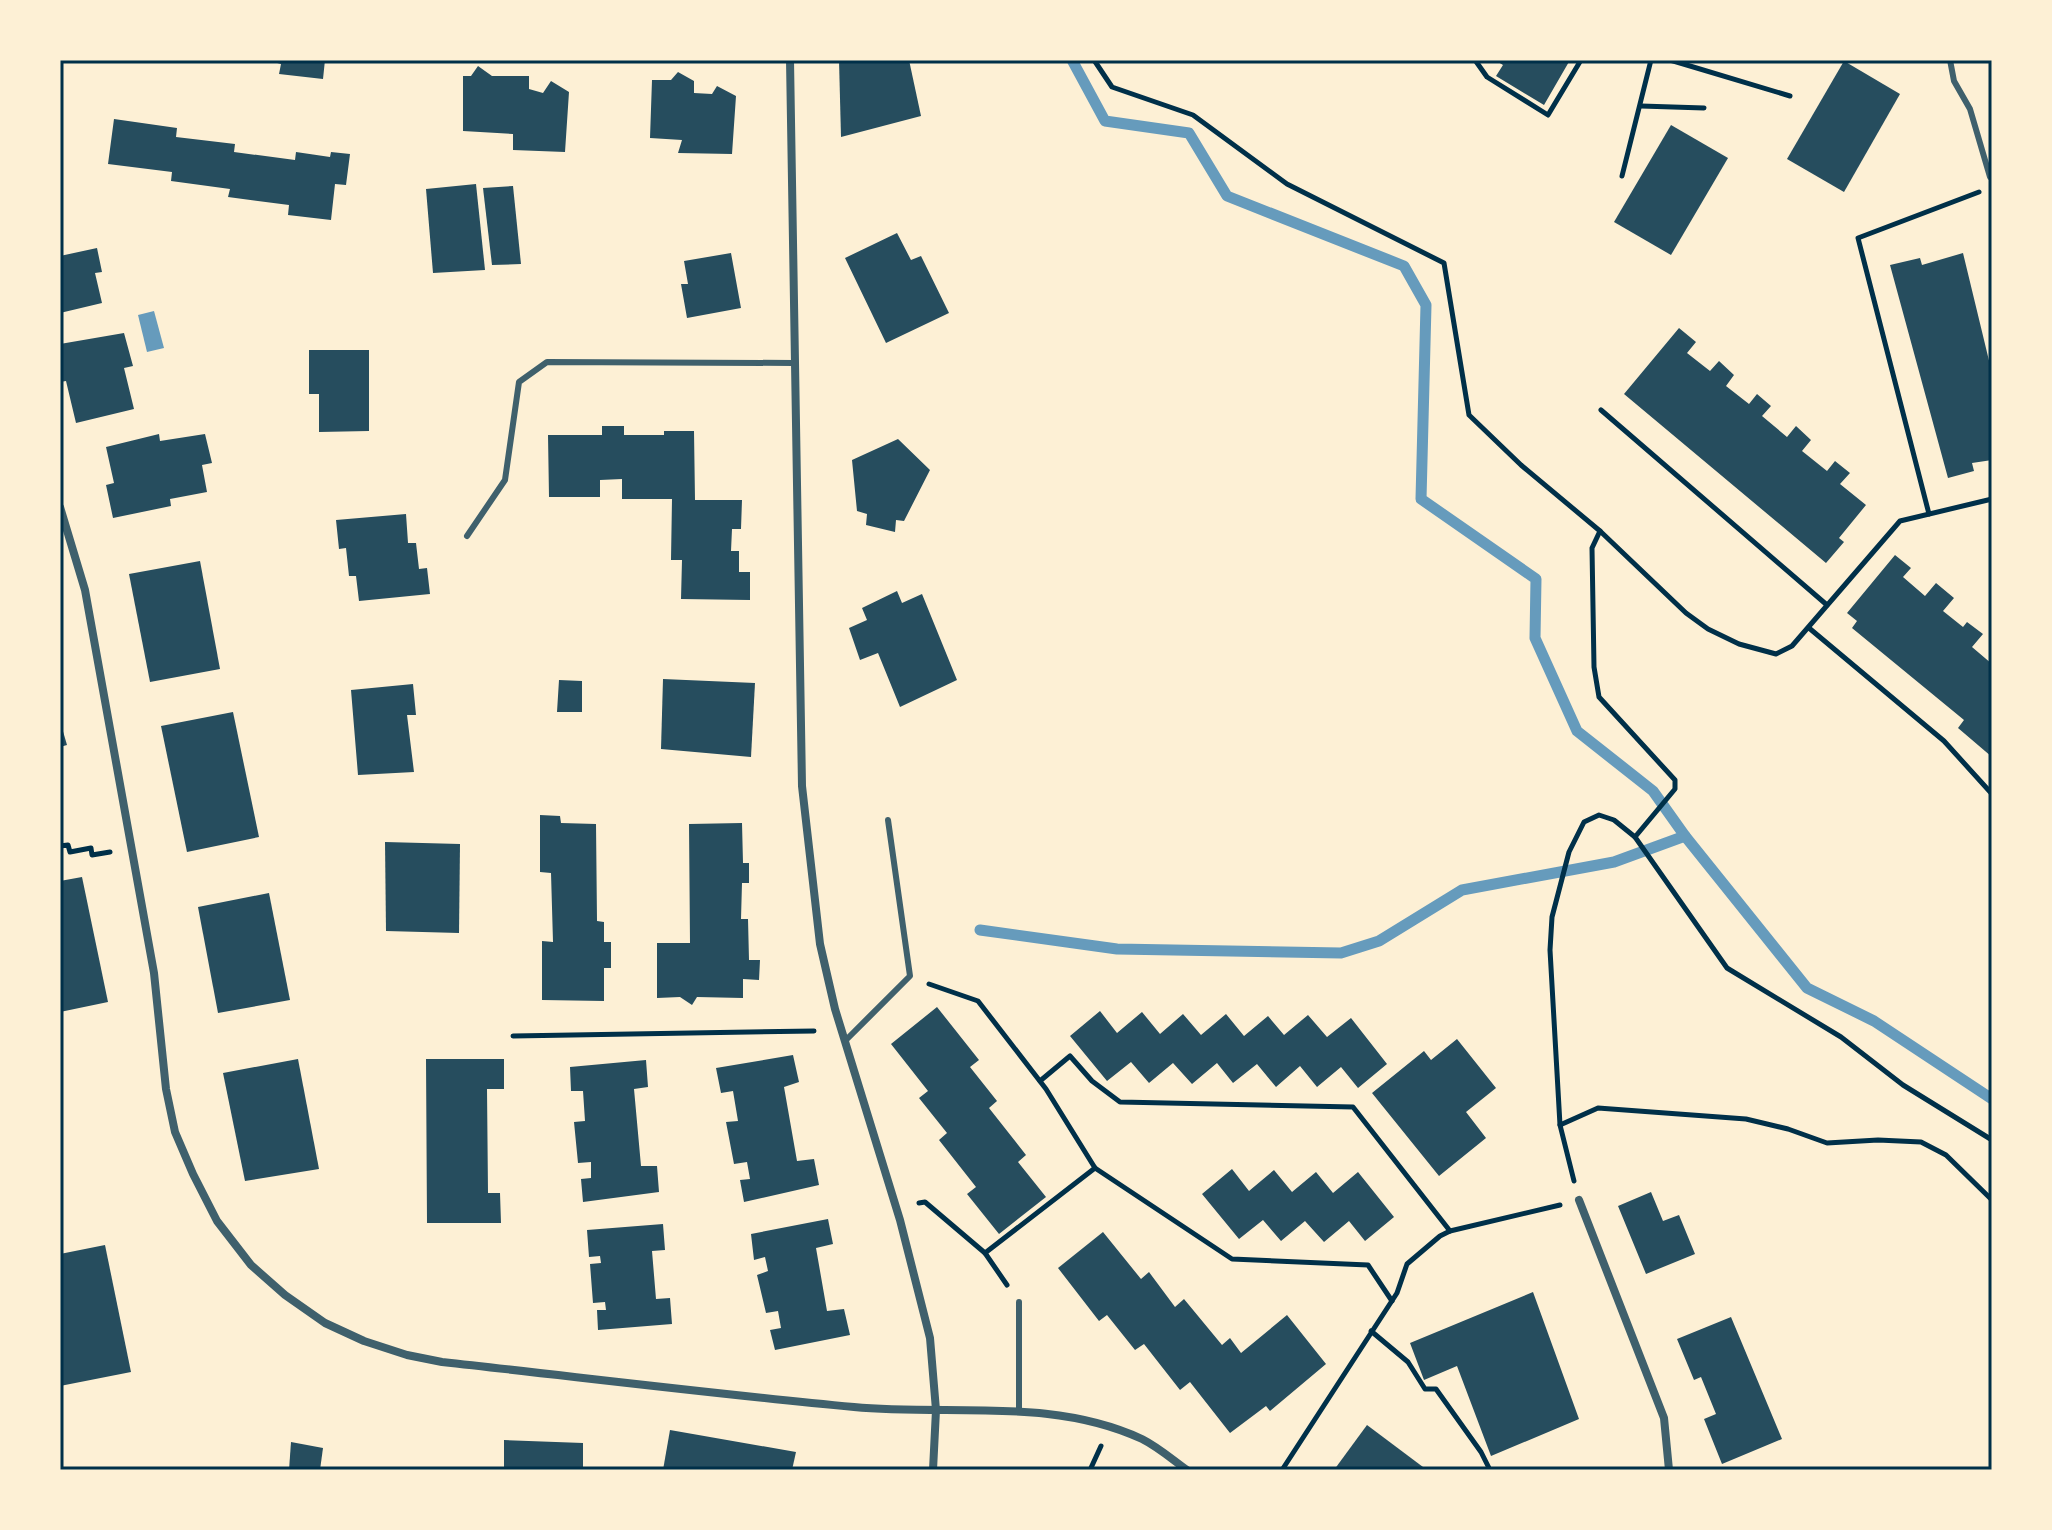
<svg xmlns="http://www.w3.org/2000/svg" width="2052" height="1530" viewBox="0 0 2052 1530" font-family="'PT Serif',serif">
	<rect width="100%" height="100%" fill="#fdf0d5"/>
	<path fill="#669bbc" d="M154,311L164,348L147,352L138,315Z"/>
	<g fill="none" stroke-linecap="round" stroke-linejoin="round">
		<g stroke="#669bbc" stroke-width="11">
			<path d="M1072,60L1105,121L1189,133L1227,196L1404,266L1426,305L1421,499L1536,579L1535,638L1577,731L1653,791L1685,836L1807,988L1874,1021L1992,1099"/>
			<path d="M980,930L1117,949L1341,953L1379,941L1462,890L1614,862L1685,836"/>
		</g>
	</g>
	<g fill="#264d5e">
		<path d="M266,60H325L323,79L279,74L281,64Z"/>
		<path d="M839,60H909L921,116L841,137Z"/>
		<path d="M1495,60H1570L1544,105L1496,76L1503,65Z"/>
		<path d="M1844,61L1900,94L1844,192L1787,159Z"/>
		<path d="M478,66L492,76H529V89L543,93L551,81L569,92L565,152L513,150V134L463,131V76H471Z"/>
		<path d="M678,72L694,81V93L712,94L717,86L736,96L732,154L678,153L682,140L650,138L652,80H671Z"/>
		<path d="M114,119L177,128L176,137L235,144L234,152L295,160L296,152L330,157L331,152L350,154L346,185L335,184L331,220L288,215L289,205L228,197L230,189L171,181L172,172L108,164Z"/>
		<path d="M1671,125L1728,158L1671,255L1614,222Z"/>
		<path d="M476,184L485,270L433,273L426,189Z"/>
		<path d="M513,186L521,264L492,265L483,188Z"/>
		<path d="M897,233L911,260L921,256L949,313L886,343L845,258Z"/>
		<path d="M97,248L102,272L95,273L102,303L60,313V256Z"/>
		<path d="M731,253L741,308L687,318L681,284H688L684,261Z"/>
		<path d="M1963,253L1992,373V460L1972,463L1974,471L1948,478L1890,265L1920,258L1922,265Z"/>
		<path d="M1679,328L1696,342L1687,353L1710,371L1719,361L1734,375L1726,386L1749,404L1757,394L1771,406L1762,416L1787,437L1796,426L1811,440L1802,451L1827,471L1835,461L1850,473L1840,484L1866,505L1839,538L1844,542L1826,563L1624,394Z"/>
		<path d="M124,333L133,366L124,368L134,409L76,423L66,381L60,382V344Z"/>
		<path d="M309,350H369V431L319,432V394H309Z"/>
		<path d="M602,426H624V435H664V431H694L695,500H742L741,529H732L731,551H739V572H750V600L681,599L682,560H671L672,499H622V479L600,480V497H549L548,435H602Z"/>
		<path d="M159,434L160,441L205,434L212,463L202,465L207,492L170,499L171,506L113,518L106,485L114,483L106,447Z"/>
		<path d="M898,439L930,470L904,521L896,520L895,532L866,525L867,514L857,511L852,460Z"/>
		<path d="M406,514L408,543H416L419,569L427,568L430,594L359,601L356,576H349L346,548L339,549L336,520Z"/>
		<path d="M1895,555L1911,568L1903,577L1925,596L1936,583L1954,598L1943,611L1963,627L1967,622L1983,634L1972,647L1992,664V757L1958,728L1964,720L1852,628L1857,621L1847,613Z"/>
		<path d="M200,561L220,669L150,682L129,574Z"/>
		<path d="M897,591L902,603L922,594L957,680L900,707L878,653L860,660L849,628L867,620L862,608Z"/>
		<path d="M663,679L755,683L751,757L661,749Z"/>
		<path d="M559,680L582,681V712H557Z"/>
		<path d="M413,684L416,715H407L414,772L358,775L351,690Z"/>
		<path d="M233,712L259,837L187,852L161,726Z"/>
		<path d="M60,721L67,745L60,747Z"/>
		<path d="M540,815L560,816L561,823L596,824L597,921L604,922V942H611V968H604V1001L542,1000V941L553,942L551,873L540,872Z"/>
		<path d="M742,823L743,863H749V883H742L741,919H748L749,960H760L759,980L743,979V998L697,997L692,1005L680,997L657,998V943H690L689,824Z"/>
		<path d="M385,842L460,844L459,933L386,931Z"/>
		<path d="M82,877L108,1002L60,1012V881Z"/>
		<path d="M269,893L290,1000L218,1013L198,907Z"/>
		<path d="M937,1007L979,1060L970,1067L997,1101L989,1108L1026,1155L1018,1162L1046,1197L999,1234L967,1194L976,1187L939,1140L947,1133L919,1098L928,1091L891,1044Z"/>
		<path d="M1100,1011L1117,1033L1142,1012L1160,1034L1183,1014L1201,1035L1226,1014L1244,1036L1268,1016L1284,1035L1308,1015L1327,1037L1351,1018L1387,1064L1358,1088L1341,1067L1317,1087L1300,1066L1276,1087L1257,1064L1233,1083L1217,1063L1192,1084L1173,1063L1149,1083L1131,1062L1107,1081L1070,1036Z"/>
		<path d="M1457,1039L1496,1088L1466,1112L1486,1138L1439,1176L1372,1093L1424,1051L1431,1060Z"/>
		<path d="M793,1055L799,1082L784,1087L797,1161L814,1159L819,1185L744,1202L740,1180L750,1179L747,1162L734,1164L726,1122L738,1121L733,1091L721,1093L716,1068Z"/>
		<path d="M298,1059L319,1169L245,1181L223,1073Z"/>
		<path d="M426,1059H504V1089H487L488,1193H500L501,1223H427Z"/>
		<path d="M646,1060L648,1087L634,1089L641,1166H657L659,1192L583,1202L581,1179L591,1178V1162L578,1163L574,1122L585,1121L583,1091H571L570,1067Z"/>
		<path d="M1232,1169L1249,1191L1274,1170L1292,1192L1316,1172L1333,1193L1358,1172L1394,1217L1365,1241L1349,1221L1324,1242L1305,1221L1281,1241L1263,1220L1239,1239L1202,1194Z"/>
		<path d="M1651,1192L1663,1221L1679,1215L1695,1254L1646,1274L1618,1206Z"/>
		<path d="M828,1219L833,1244L816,1248L827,1311L844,1309L850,1335L775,1350L770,1330L781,1328L778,1311L766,1313L757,1275L768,1271L765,1257L754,1260L751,1234Z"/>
		<path d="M663,1224L665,1250L652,1251L656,1299L670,1298L672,1324L598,1330L597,1310H606L605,1302L593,1303L590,1264L601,1263L600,1256L589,1257L587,1230Z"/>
		<path d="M1103,1232L1141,1279L1149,1272L1175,1307L1184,1299L1222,1345L1230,1338L1241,1353L1287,1315L1326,1364L1270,1411L1266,1406L1230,1433L1190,1382L1180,1390L1144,1344L1135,1350L1107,1315L1099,1321L1058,1268Z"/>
		<path d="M105,1245L131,1372L60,1386V1254Z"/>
		<path d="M1533,1292L1579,1419L1491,1456L1457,1366L1424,1380L1410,1343Z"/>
		<path d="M1731,1317L1782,1439L1722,1464L1704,1419L1716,1414L1701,1377L1694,1380L1677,1339Z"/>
		<path d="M1367,1425L1427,1470H1334Z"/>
		<path d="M670,1430L796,1452L792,1470H663Z"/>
		<path d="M504,1440L583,1443V1470H504Z"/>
		<path d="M291,1442L323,1448L320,1470H289Z"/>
	</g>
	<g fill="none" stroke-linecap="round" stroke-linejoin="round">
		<g stroke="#003049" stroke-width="5">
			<path d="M1094,60L1112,87L1193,115L1287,184L1444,263L1469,415L1521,465L1600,531L1686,613L1708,629L1739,644L1776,654L1792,646L1900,521L1992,499"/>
			<path d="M1475,60L1487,77L1548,115L1581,60"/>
			<path d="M1670,60L1790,96"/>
			<path d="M1641,106L1704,108"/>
			<path d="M1622,176L1651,60"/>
			<path d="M1601,410L1827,605"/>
			<path d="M1929,514L1858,238L1979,192"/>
			<path d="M1600,531L1592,548L1594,667L1599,697L1675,780V789L1635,837L1727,968L1841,1037L1903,1085L1992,1140"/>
			<path d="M1809,628L1944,741L1992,794"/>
			<path d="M60,846L68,845L70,852L91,848L92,855L110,852"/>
			<path d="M929,984L978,1001L1046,1089L1095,1168L1232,1259L1368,1265L1392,1301"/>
			<path d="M513,1036L814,1031"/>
			<path d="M1040,1081L1070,1056L1092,1081L1120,1102L1353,1107L1450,1231"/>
			<path d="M1560,1125L1550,950L1552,917L1569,852L1584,822L1599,815L1614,820L1635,837"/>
			<path d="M1574,1181L1560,1125L1598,1108L1746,1119L1788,1129L1827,1143L1878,1140L1921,1142L1946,1155L1992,1200"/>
			<path d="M919,1203L925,1202L985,1253L1095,1168"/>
			<path d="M985,1253L1007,1285"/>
			<path d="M1371,1331L1408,1362L1425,1389H1436L1481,1452L1490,1470"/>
			<path d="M1090,1470L1101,1446"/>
			<path d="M1282,1470L1397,1293L1407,1264L1440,1236L1450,1231L1560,1205"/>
		</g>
		<g stroke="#3f606c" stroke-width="6">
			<path d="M1950,60L1954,81L1970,109L1990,177"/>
			<path d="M467,536L505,480L519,382L547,362L793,363"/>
			<path d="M845,1041L910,976L888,820"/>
			<path d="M1019,1411V1302"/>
		</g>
		<g stroke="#3f606c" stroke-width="8">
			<path d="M790,60L802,786L820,944L835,1009L900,1220L930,1338L936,1410L933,1470"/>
			<path d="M60,507L85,590L154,973L166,1089L175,1132L193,1174L217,1221L251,1265L285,1295L325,1323L364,1341L407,1355L442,1362C579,1377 716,1394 854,1407C949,1416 1052,1397 1142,1439C1158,1447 1173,1460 1187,1470"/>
			<path d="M1579,1200L1664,1418L1669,1470"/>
		</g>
	</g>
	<rect width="2052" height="1530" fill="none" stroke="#fdf0d5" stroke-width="124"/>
	<rect x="62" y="62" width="1928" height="1406" fill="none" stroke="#003049" stroke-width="3"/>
</svg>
